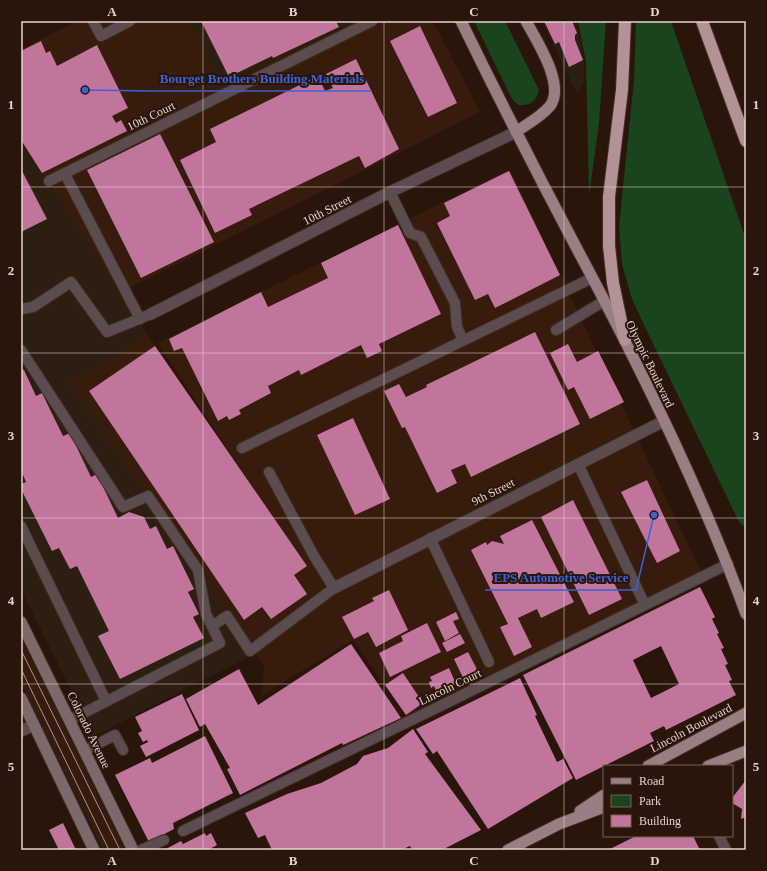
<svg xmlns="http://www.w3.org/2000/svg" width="767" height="871" viewBox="0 0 767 871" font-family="'Times New Roman',serif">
	<rect width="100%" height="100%" fill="#2a150a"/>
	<g fill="#2c1f12">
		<path d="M189,21H357L221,86Z"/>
		<path d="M542,21H576L584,60V82L577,94Z"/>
		<path d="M21,142L148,335L69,383L256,653L94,736L21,589Z"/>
	</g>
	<g fill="#371b0c">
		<path d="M78,21H189L221,86L357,21H433L480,112L120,293L21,142V49Z"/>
		<path d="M510,169L701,572L407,717L353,640L261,696L264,666L68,383L148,335L269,514L158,343Z"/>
		<path d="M21,638L125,850H103L21,684Z"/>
	</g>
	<g fill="#19441d">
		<path d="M474,21H505L539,90C535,103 531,105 518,105L512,99Z"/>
		<path d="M578,21H606L599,123L589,196L586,62Z"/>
		<path d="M636,21H671L746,240V528L739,522L646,329L632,299L622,264L619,226L634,80Z"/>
	</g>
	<g fill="#c1759d" fill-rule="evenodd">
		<path d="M201,21H336L339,27L273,58L272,56L229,77Z"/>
		<path d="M544,21H572L577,33L575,35V40L583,60L569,67L559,42L555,44Z"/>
		<path d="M420,26L457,103L428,117L390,41Z"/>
		<path d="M41,41L46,53L50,51L57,66L97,45L128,108L112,116L116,123L121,120L127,131L42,173L21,140V51Z"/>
		<path d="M356,59L399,149L365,168L359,156L249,209L252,215L215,233L180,160L216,142L210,129L318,76L325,91L333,88L326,74Z"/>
		<path d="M160,134L214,242L141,278L87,170Z"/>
		<path d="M21,169L47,219L21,232Z"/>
		<path d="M509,171L560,275L495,308L488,294L475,300L437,223L450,216L444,203Z"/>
		<path d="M398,225L441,314L379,344L382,351L367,358L361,345L301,375L299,370L268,386L271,393L239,410L241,414L229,420L227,416L218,421L182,348L174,351L169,339L261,292L268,307L328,278L321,263Z"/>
		<path d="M535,332L580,424L471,477L465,464L451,470L457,483L437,493L405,427L402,428L384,391L399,384L406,397L427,387L426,385Z"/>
		<path d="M568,344L577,362L598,351L624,402L590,419L574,387L568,390L550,353Z"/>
		<path d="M155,346L307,566L294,575L307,594L271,619L262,607L244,620L89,391Z"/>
		<path d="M21,369L24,370L36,396L42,393L63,436L70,433L91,477L97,474L118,518L129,512L144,517L150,529L156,526L167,549L173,546L194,589L188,592L199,614L193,617L204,638L120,679L98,636L109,631L77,566L70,569L59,548L52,551L21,489V484L26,482L21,470Z"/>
		<path d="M353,418L390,499L355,515L317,435Z"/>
		<path d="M647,480L680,551L657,563L621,492Z"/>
		<path d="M573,500L622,599L589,615L541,517Z"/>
		<path d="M532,520L574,602L541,618L537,609L518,618L532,647L514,656L500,627L508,624L471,550L486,542L487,545L492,541L504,544L500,536Z"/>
		<path d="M700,587L715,617L712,619L719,633L717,634L724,648L721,649L728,664L725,665L732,680L729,681L736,695L666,730L664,726L650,733L654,741L576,780L523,675ZM661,646L679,684L651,698L633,660Z"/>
		<path d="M389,590L408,630L376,647L368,632L354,639L342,617L374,601L372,598Z"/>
		<path d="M456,612L459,619L453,621L459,633L445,641L436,622Z"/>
		<path d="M427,623L441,652L390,677L379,653L403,641L401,636Z"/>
		<path d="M460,634L465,643L447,652L442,643Z"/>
		<path d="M351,644L401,718L343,745L342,743L240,795L227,769L230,768L205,724L200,727L186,699L239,669L258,705Z"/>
		<path d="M468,652L481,677L466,684L454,659Z"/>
		<path d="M449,668L456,684L437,693L434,686L431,688L429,682L432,681L430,677Z"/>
		<path d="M403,673L423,703L406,715L385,685Z"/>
		<path d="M520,678L537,715L535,716L557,762L563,759L573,778L488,829L437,751L433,754L416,729Z"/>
		<path d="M182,694L199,730L146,757L140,746L148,742L147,740L143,742L138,733L142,731L135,717Z"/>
		<path d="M413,729L428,752L425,754L481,830L442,850H412L410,846L401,850H272L265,835L258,838L245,813L287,794L321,783L357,764L363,756L388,748Z"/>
		<path d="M205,736L233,793L173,823L174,829L149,842L115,775L150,758L152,763Z"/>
		<path d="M746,780V817L741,819L742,809L732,803V798Z"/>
		<path d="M63,823L76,850H59L49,830Z"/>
		<path d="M205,833L206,836L211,833L217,845L208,850H164L181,841L183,844Z"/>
		<path d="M636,836H693L700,850H608Z"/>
	</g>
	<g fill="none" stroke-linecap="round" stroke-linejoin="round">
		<defs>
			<g id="service">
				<path d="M93,21L101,36L130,21"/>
				<path d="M65,174L140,319"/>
				<path d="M49,181L372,21"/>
				<path d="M390,192L410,233L421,237L455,303L457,327L463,340"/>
				<path d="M21,309L33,307L71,282L107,332L151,314"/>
				<path d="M556,330L604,301"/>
				<path d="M21,350L123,507L148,496L198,570L206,614L220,643L70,720"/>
				<path d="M242,448L592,278"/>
				<path d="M578,464L645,605"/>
				<path d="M21,526L106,701"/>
				<path d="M430,538L489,662"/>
				<path d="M212,626L227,616L250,651L334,588L314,556L269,472"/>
				<path d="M84,751L115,735L123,750"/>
				<path d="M183,831L424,714L728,564"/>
				<path d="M719,836L726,850"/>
				<path d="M141,850L164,840"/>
			</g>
			<g id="minor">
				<path d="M151,314L390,192L516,132"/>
				<path d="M334,588L664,421"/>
				<path d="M21,731L34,725"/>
			</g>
			<g id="secondary">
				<path d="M21,622L133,850"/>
				<path d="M21,698L94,850"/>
			</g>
			<g id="primary">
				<path d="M461,21C503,107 547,193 592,277C649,386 704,498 746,614"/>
				<path d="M516,132C527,124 541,117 550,106C566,85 536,40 526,21"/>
				<path d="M648,766L746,713"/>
				<path d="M708,766L746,751"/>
				<path d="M580,811L604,795"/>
				<path d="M508,850L559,824L604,807"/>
			</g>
			<g id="motorway">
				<path d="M625,21L622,90L609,197V246L613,283L625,340"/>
				<path d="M702,21L746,141"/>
			</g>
		</defs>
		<use href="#service" stroke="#443025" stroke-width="12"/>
		<use href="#minor" stroke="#443025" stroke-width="13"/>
		<use href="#secondary" stroke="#443025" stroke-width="13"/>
		<use href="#primary" stroke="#443025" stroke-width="13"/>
		<use href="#motorway" stroke="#443025" stroke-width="14"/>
		<use href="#service" stroke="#5a4c4f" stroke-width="10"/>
		<use href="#minor" stroke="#5a4c4f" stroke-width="11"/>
		<use href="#secondary" stroke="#7d686c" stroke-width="11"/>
		<use href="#primary" stroke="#997e83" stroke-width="11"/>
		<use href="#motorway" stroke="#b29197" stroke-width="12"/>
		<g stroke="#a8978e" stroke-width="1">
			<path d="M21,650L120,850"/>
			<path d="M21,669L109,850"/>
		</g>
	</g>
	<path fill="none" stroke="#e3d4cd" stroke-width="1" stroke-opacity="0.55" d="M203,21V850M384,21V850M564,21V850M21,187H746M21,353H746M21,518H746M21,684H746"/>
	<g text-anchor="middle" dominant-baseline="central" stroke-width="4" stroke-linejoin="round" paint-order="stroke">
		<g font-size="12" fill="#e3d4cd" stroke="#2a150a">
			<text transform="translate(151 116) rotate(-26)">10th Court</text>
			<text transform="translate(327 210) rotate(-27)">10th Street</text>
			<text transform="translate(650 364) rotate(64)">Olympic Boulevard</text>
			<text transform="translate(493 492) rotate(-27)">9th Street</text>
			<text transform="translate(450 687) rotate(-26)">Lincoln Court</text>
			<text transform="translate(691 728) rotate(-28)">Lincoln Boulevard</text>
			<text transform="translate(89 730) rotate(64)">Colorado Avenue</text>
		</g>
	</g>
	<path fill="none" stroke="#3b62d6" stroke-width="1.5" d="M85 90L152 91H372M654 515L636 590H485"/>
	<g fill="#3b62d6" stroke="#2a150a" stroke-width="1.5">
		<circle cx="85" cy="90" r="4"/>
		<circle cx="654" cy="515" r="4"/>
	</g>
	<g font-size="13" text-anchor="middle" font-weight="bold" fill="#3b62d6" stroke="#2a150a" stroke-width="4" stroke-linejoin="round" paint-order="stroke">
		<text x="262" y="83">Bourget Brothers Building Materials</text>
		<text x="561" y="582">EPS Automotive Service</text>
	</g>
	<rect width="767" height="871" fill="none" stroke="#2a150a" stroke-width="44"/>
	<rect x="603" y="765" width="130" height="72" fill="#2a150a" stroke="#746158"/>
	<rect x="611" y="778" width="20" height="6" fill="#997e83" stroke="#746158"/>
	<text x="639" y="785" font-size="12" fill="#e3d4cd">Road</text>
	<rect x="611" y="795" width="20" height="12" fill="#19441d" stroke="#746158"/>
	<text x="639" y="805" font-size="12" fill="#e3d4cd">Park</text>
	<rect x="611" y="815" width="20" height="12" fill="#c1759d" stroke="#746158"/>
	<text x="639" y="825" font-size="12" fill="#e3d4cd">Building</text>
	<rect x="22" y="22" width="723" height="827" fill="none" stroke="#e3d4cd" stroke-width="1.5"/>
	<g font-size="13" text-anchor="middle" font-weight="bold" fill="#e3d4cd">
		<text x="112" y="16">A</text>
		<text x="293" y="16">B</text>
		<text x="474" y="16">C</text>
		<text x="655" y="16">D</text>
		<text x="11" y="109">1</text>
		<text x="756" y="109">1</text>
		<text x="11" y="275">2</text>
		<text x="756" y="275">2</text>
		<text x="11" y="440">3</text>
		<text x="756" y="440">3</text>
		<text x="11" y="605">4</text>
		<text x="756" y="605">4</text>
		<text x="11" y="771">5</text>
		<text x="756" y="771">5</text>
		<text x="112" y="865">A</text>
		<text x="293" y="865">B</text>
		<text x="474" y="865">C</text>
		<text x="655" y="865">D</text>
	</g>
</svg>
